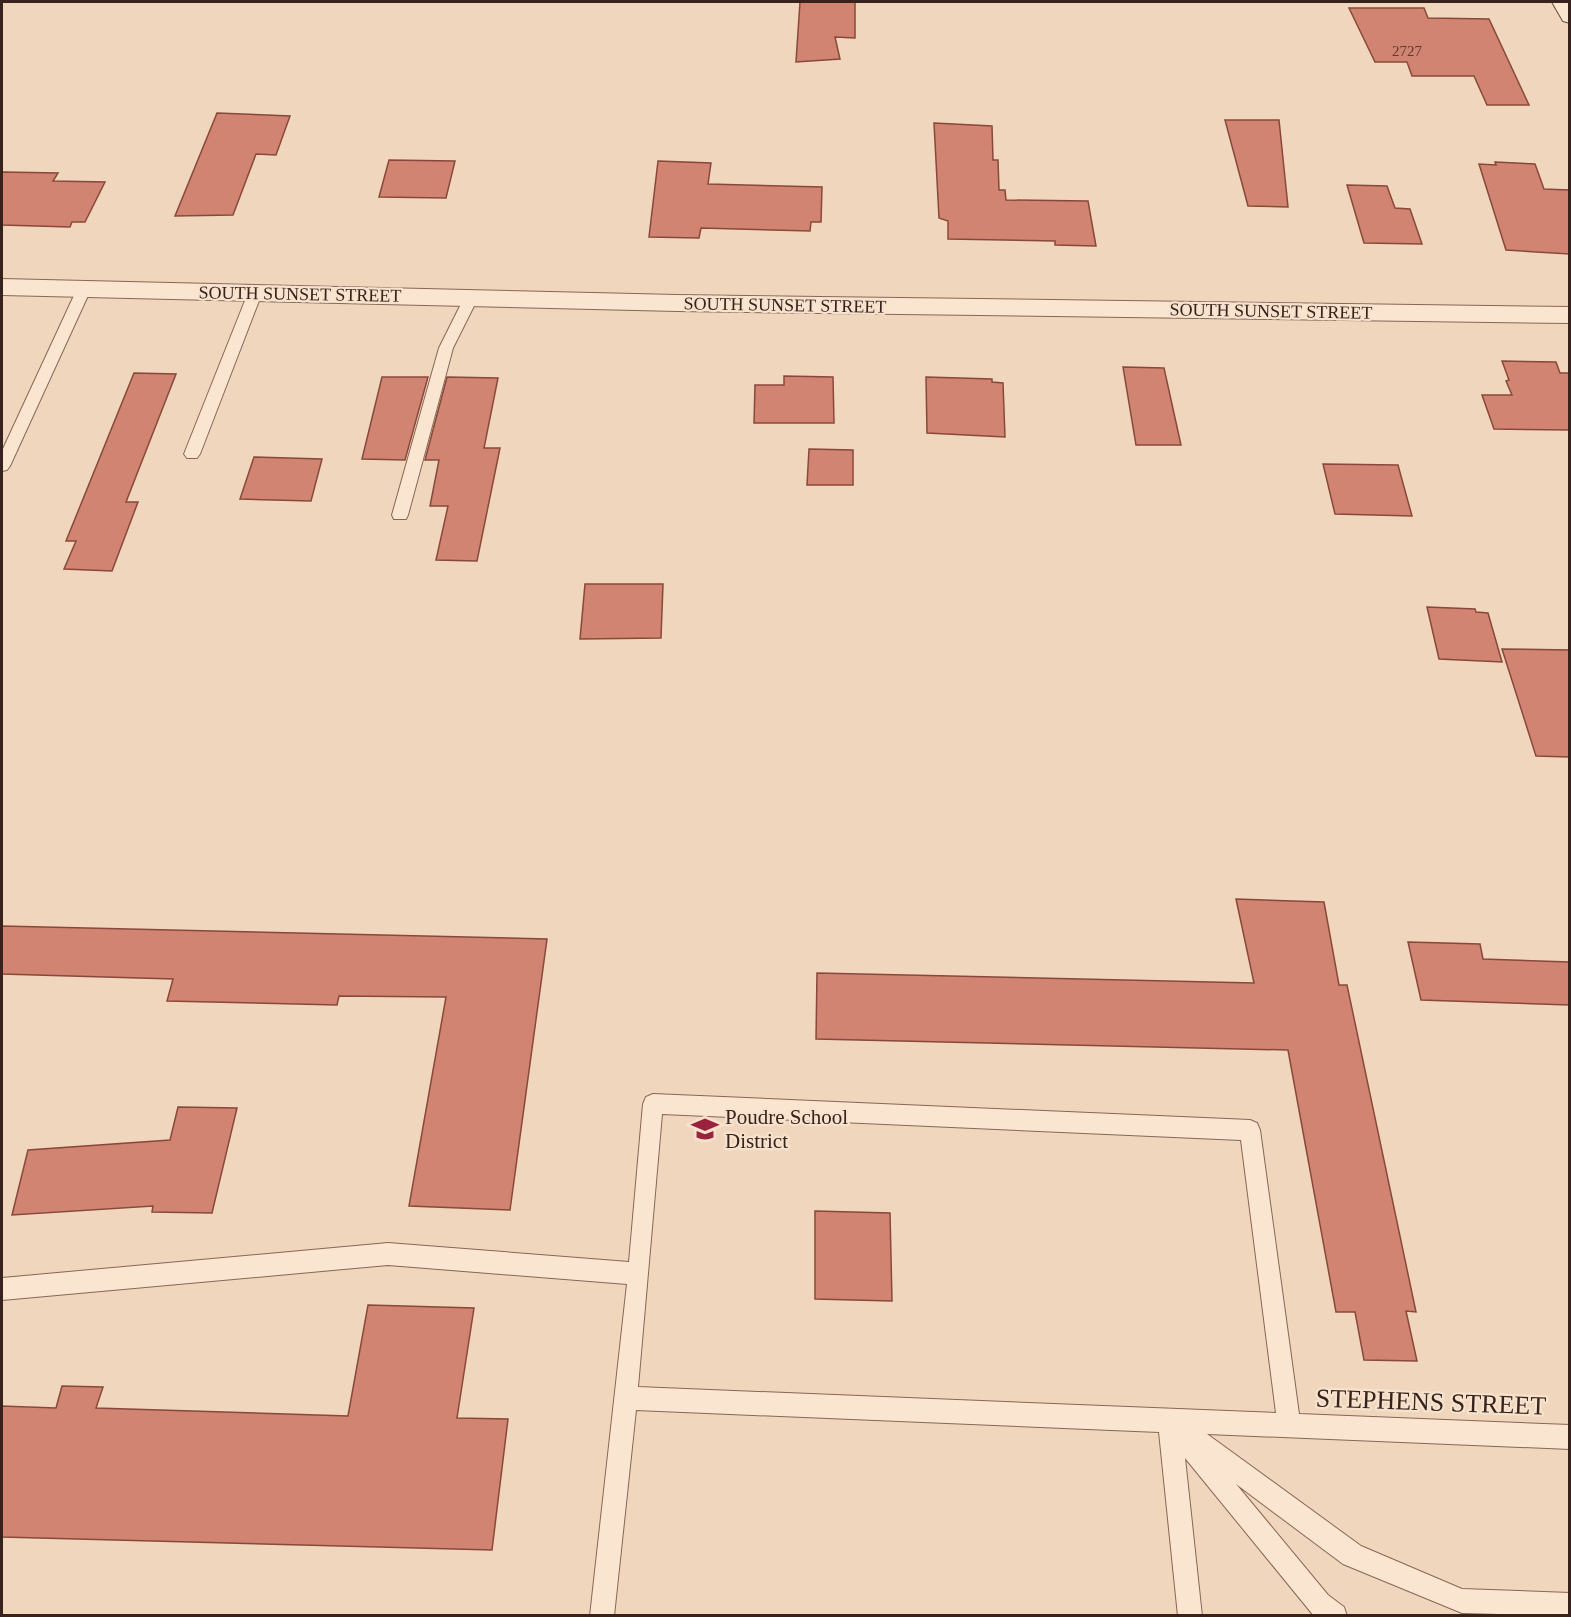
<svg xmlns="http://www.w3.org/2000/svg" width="1571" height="1617" viewBox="0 0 1571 1617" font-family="Georgia,serif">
	<rect width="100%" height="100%" fill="#f0d6bd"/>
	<g fill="#d08471" stroke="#89493a" stroke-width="1.5">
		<path d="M800,2H855V38L835,37L840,59L796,62Z"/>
		<path d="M1349,8H1424L1428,18L1489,19L1529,105H1487L1474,76H1412L1407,62H1375Z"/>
		<path d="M217,113L290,116L276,155L256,154L233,215L175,216Z"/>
		<path d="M1225,120H1279L1288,207L1248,206Z"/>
		<path d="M934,123L992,126L993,160H998L999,190H1005L1006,200L1088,201L1096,246L1055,245V241L948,239V221L939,218Z"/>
		<path d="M389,160L455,161L446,198L379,197Z"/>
		<path d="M658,161L711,163L708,184L822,187L821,222H811L810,231L701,228L699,238L649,237Z"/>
		<path d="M1495,162L1535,164L1544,189L1569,190V254L1506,250L1479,164L1496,165Z"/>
		<path d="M2,172L58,173L53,181L105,182L85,222H72L70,227L2,225Z"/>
		<path d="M1347,185L1387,186L1395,208L1410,209L1422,244L1364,243Z"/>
		<path d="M1502,361L1556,362L1560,373H1569V430L1494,429L1482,395H1512L1506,381L1509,380Z"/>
		<path d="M1123,367L1164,368L1181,445H1136Z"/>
		<path d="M134,373L176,374L126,502H138L112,571L64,569L76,541H66Z"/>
		<path d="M784,376L833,377L834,423H754L755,385H784Z"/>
		<path d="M382,377H428L405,460L362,459Z"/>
		<path d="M447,377L498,378L484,448H500L477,561L436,560L448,506H430L439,460H425Z"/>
		<path d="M926,377L992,379V382L1003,383L1005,437L927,433Z"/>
		<path d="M809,449L853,450V485H807Z"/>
		<path d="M254,457L322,459L311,501L240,499Z"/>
		<path d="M1323,464L1398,465L1412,516L1335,514Z"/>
		<path d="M585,584H663L661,638L580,639Z"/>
		<path d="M1427,607L1475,609L1476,612L1488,613L1502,662L1439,659Z"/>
		<path d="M1502,649L1569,650V757L1536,756Z"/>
		<path d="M1236,899L1324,902L1339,985H1347L1416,1312L1406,1311L1417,1361L1364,1360L1355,1312H1336L1288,1050L816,1039L817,973L1254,983Z"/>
		<path d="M2,926L547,939L510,1210L409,1206L446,997L339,996L337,1005L167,1001L173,979L2,974Z"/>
		<path d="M1408,942L1480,944L1483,959L1569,962V1005L1421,1000Z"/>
		<path d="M178,1107L237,1108L212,1213L152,1212L153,1206L12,1215L28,1150L170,1140Z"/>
		<path d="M815,1211L890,1213L892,1301L815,1299Z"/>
		<path d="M368,1305L474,1308L457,1418L508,1419L492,1550L2,1537V1406L56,1408L62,1386L103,1387L96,1408L348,1416Z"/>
	</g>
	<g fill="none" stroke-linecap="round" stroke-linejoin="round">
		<defs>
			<g id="lane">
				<path d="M84,285L91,289L10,466L7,470L2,471V451L77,289Z"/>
				<path d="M255,289L262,293L200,454L197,458H187L184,454L248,293Z"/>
				<path d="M471,293L478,298L453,348L408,515L406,519H394L392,515L439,348L464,298Z"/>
				<path d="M653,1094L1250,1120L1257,1123L1260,1130L1299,1414L1570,1425V1449L1207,1434L1361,1546L1462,1589L1570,1593V1616L1462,1613L1343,1564L1236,1484L1328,1595L1344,1607L1347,1616H1314L1185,1458L1202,1616H1178L1159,1432L636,1410L614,1616H590L627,1284L388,1265L2,1300V1278L388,1243L629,1262L643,1104L646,1097ZM662,1114L1241,1140L1276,1413L638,1387Z"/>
			</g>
			<path id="street" d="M2,279L677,295L1570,307V323L677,311L2,295Z"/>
			<path id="secondary" d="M1552,2H1570V23L1563,21Z"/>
		</defs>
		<use href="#lane" stroke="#865" stroke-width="2"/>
		<use href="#street" stroke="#865" stroke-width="2"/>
		<use href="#secondary" stroke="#6a4739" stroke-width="2"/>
		<use href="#lane" fill="#fae5d0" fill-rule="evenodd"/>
		<use href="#street" fill="#fae5d0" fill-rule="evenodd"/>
		<use href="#secondary" fill="#fae5d0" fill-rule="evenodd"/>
	</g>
	<defs>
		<symbol id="school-bare" viewBox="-9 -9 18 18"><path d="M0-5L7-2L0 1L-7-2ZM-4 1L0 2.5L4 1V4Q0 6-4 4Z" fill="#9a223c" stroke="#f7e2cd" stroke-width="2.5" paint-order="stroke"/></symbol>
	</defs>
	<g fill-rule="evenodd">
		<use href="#school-bare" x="686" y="1110" width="38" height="38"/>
	</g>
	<g text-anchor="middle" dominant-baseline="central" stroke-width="4.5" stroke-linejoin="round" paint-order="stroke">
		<g font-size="15" fill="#5d3b30">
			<text x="1407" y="51">2727</text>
		</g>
		<g font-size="18" fill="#37231b" stroke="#f7e2cd">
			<text transform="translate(300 294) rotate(1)">SOUTH SUNSET STREET</text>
			<text transform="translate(785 305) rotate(1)">SOUTH SUNSET STREET</text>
			<text transform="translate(1271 311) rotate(1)">SOUTH SUNSET STREET</text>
		</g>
		<g font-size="21" fill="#37231b" stroke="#f7e2cd" text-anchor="start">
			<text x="725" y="1117">Poudre School<tspan x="725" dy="24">District</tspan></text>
		</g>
		<g font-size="26" fill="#37231b" stroke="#f7e2cd">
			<text transform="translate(1431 1402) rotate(2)">STEPHENS STREET</text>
		</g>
	</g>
	<rect width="1571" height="1617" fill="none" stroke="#37231b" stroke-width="6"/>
</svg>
